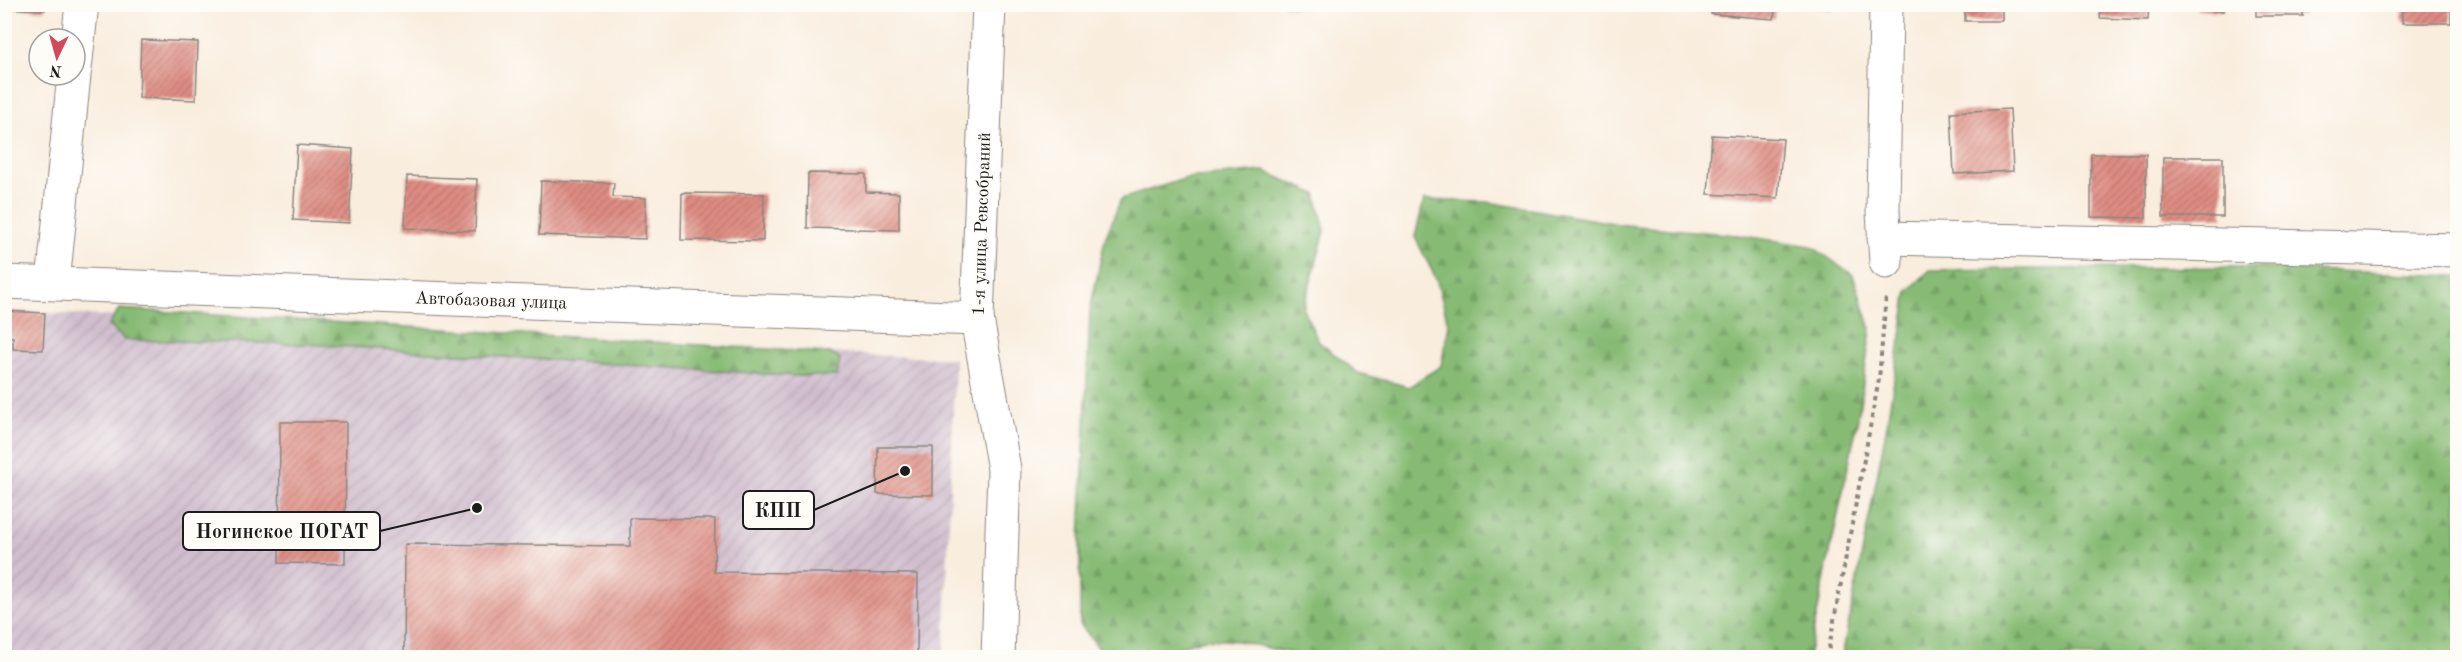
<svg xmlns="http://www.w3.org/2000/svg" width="2462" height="662" viewBox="0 0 2462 662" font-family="'Old Standard TT',serif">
	<defs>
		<pattern id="industrial-furrows" width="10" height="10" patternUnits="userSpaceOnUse" patternTransform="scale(1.5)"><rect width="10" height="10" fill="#d0bdcd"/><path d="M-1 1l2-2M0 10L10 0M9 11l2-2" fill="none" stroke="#b2a2af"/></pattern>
		<pattern id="forest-firs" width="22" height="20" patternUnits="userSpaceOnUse" patternTransform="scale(1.5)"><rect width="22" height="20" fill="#87bb75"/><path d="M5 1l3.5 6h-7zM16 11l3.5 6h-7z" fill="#74a065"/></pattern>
		<pattern id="building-hatch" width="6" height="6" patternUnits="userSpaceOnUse" patternTransform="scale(1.5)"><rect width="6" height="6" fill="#df8d83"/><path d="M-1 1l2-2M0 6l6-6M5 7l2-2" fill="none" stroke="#b4726a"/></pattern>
	</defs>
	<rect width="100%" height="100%" fill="#fdfcf7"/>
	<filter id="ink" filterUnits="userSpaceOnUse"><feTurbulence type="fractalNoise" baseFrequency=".0167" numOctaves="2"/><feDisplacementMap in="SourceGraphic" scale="12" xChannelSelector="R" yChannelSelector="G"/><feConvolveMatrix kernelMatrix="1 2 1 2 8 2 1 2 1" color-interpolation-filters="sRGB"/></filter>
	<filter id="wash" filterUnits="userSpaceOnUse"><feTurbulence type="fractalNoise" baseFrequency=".008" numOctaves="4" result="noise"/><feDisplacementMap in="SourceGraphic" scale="24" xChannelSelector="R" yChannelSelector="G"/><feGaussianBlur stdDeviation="1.35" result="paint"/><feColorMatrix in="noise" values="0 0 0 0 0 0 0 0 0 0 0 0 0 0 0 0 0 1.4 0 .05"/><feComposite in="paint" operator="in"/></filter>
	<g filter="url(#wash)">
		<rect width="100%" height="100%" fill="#f9edde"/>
		<path fill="url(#industrial-furrows)" d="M4,311L955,359L944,657H5Z"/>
		<g fill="url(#forest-firs)" stroke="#526c48" stroke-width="1.5">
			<path d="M1264,171L1316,194L1325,231L1303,309L1319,342L1358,373L1409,387L1441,366L1449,326L1437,281L1415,237L1424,200L1487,202L1625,225L1737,235L1811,246L1853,275L1871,329L1857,424L1808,657L1298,658L1297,655L1238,641L1204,639L1151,656L1102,652L1080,624V542L1090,310L1105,239L1121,199L1187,178Z"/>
			<path d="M2241,267L2457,276V657H1842L1886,430L1908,291L1930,270Z"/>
			<path d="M119,309L829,353L840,359L837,376H798L306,344L125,340L109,325Z"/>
		</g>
		<g id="blocks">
			<g fill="url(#building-hatch)">
				<path d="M4,4H45V10L4,8Z"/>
				<path d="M1283,4H1310V8L1283,6Z"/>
				<path d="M1712,4H1776L1774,19L1711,14Z"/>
				<path d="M1792,4H1830V9Z"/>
				<rect x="1965" y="4" width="37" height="17"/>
				<path d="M2101,4H2149L2148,20L2100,18Z"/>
				<path d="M2197,4H2223V11L2197,10Z"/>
				<rect x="2256" y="4" width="47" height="12"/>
				<rect x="2402" y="4" width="49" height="19"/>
				<path d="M141,40L198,42L196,100L139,98Z"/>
				<path d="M2010,109L2013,171L1954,174L1951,112Z"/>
				<path d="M1712,135L1783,139L1778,198L1708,194Z"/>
				<path d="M297,145L353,149L349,223L293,220Z"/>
				<path d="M2091,154H2146V218L2091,217Z"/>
				<rect x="2163" y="157" width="60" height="60"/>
				<path d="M808,173L866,174V192L899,193V230L807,228Z"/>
				<path d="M407,176L477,179L475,231L405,228Z"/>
				<path d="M541,181L614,183L613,197L646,198L645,239L539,235Z"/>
				<path d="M682,193L764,194L763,241L681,240Z"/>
				<path d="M4,311L45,313L43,350L13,349V337L4,336Z"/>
				<path d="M280,422H346L345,564L279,563Z"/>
				<path d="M878,447H933V495L877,494Z"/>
				<path d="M630,518L715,519L714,572L918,574L917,658H404L405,544L630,546Z"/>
			</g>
		</g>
	</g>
	<g filter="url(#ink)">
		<use href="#blocks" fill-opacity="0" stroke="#8a847d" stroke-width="1.5"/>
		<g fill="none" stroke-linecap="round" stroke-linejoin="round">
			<defs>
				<g id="minor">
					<path d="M989,4L977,319L1004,469L998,658"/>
					<path d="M1886,4L1883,211L1886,262"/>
					<path d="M75,69L82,4"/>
					<path d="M1884,238L2458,250"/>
					<path d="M4,282L977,319"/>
					<path d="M53,283L74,75"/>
				</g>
			</defs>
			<use href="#minor" stroke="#8a847d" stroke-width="35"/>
			<path stroke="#8a847d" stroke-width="4" stroke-dasharray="4.5 4.5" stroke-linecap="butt" d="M1827,658L1879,379L1886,296"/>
			<use href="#minor" stroke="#fff" stroke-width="33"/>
		</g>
	</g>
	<g text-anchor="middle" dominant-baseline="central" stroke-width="4.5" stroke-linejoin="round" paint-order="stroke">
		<g font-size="18" fill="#1c1c1c" stroke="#fdfcf7">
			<text transform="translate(982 224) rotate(-88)">1-я улица Ревсобраний</text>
			<text transform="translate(491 301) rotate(2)">Автобазовая улица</text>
		</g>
	</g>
	<path fill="none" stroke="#1c1c1c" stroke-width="2" d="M905 471L814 510M477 508L380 531"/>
	<g fill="#1c1c1c" stroke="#fdfcf7" stroke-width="2">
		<circle cx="905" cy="471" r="6"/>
		<circle cx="477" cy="508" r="6"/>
	</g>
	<g fill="#fdfcf7" stroke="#1c1c1c" stroke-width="2">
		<rect x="743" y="491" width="71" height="38" rx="6"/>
		<rect x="183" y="512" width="197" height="38" rx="6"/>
	</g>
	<g font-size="20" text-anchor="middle" font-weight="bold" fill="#1c1c1c">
		<text x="778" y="517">КПП</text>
		<text x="282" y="538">Ногинское ПОГАТ</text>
	</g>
	<rect width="2462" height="662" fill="none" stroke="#fdfcf7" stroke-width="24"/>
	<g transform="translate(57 57) rotate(185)"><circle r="28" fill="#fdfcf7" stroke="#a3a29f" stroke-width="1.5"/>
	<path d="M0-4.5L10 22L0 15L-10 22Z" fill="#d1495b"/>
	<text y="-9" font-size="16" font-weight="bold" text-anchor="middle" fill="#1c1c1c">N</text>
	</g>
</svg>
